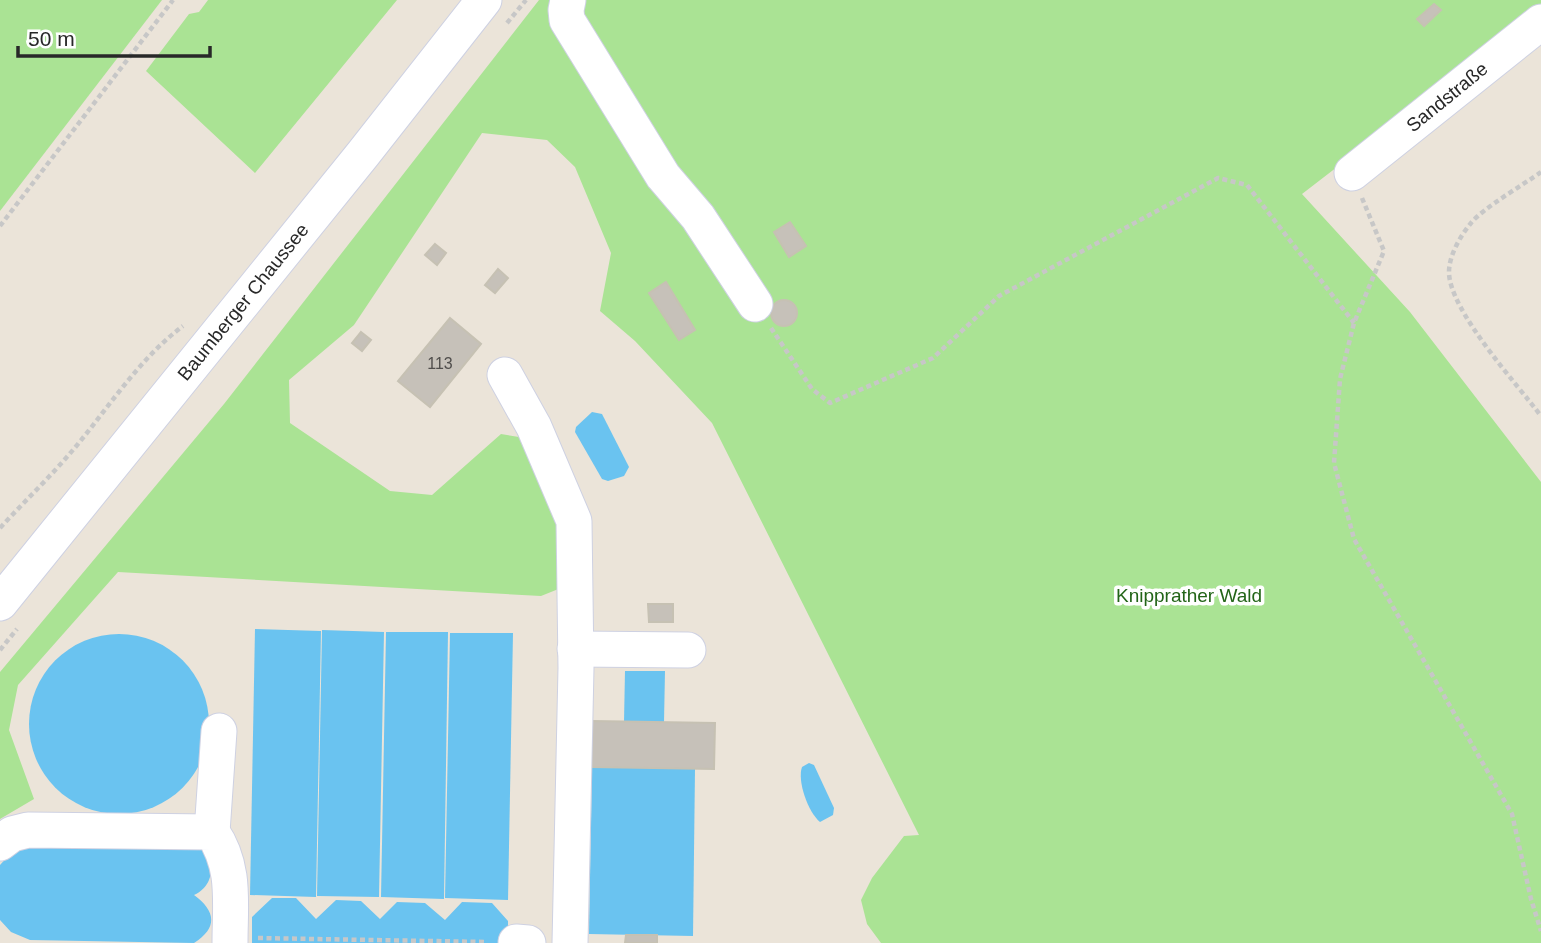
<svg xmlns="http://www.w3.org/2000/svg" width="1541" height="943" viewBox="0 0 1541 943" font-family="Arial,sans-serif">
	<rect width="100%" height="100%" fill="#ebe4d9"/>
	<g fill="#aae394">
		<path d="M0,0H162L0,211Z"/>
		<path d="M208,0H397L255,173L146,71L189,14L199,12Z"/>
		<path d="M539,0H1541V10L1302,194L1410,312L1541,482V943H881L867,924L861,900L872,878L904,836L919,835L712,423L635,341L600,311L611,253L575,167L547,140L482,133L354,325L289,380L290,423L390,491L432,495L501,434L525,438L566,523L561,588L541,596L118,572L18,685L9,730L34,799L0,819V672L224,404Z"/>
	</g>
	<g fill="#6ac3f0">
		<path d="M592,412L602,414L629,467L624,476L608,481L602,479L575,432L576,427Z"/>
		<path d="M255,629L321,631L316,897L250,895Z"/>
		<path d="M322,630L384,632L379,897L317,896Z"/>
		<path d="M386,632H448L444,899L381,897Z"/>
		<path d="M450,633H513L508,900L445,898Z"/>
		<circle cx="119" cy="724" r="90"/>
		<path d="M625,671H665L664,722H624Z"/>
		<path d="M809,763L814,765L834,808L833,815L820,822C808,812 797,781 802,767Z"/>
		<path d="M592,767L695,769L693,936L589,934Z"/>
		<path d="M23,846H189L202,850L212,860C212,876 209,888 194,895C216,911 218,928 194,943L30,940L11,932L0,920V865L10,854Z"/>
		<path d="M272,898H296L316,919L336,900L361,901L380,919L397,902L425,903L445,920L462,902L492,903L508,921V943H252V917Z"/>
	</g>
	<g fill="#c6c1b9" stroke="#c6c1b3" stroke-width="2">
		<path d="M1434,4L1441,10L1424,26L1417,19Z"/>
		<path d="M790,222L806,246L789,257L774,232Z"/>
		<path d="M435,244L446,253L437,265L425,255Z"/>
		<path d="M498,269L508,278L495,293L485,285Z"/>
		<path d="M666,282L695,330L679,340L649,293Z"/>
		<circle cx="784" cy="313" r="13"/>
		<path d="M450,318L481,344L430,407L398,381Z"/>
		<path d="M361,332L371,340L362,351L352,343Z"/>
		<path d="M648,604H673V622H649Z"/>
		<path d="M592,721L715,723L714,769L592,767Z"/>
		<path d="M626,935H657V943H625Z"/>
	</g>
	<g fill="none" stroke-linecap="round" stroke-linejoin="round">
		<defs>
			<g id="minor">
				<path d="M568,0L566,10L567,20L663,176L698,217L755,304"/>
				<path d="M1352,173L1541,22"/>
				<path d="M505,375L534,427L574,521L576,668L570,943"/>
				<path d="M0,603L363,154L484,0"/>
				<path d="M575,649L688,650"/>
				<path d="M212,832L219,731"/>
				<path d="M0,843L12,834L28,830L212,832C236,867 230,902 230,943"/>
				<path d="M516,942L528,943"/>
			</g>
		</defs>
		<use href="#minor" stroke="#ced1e2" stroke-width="37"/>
		<g stroke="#c7c7c7" stroke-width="4.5" stroke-dasharray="5 3.5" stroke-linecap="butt">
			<path d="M507,23L526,0"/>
			<path d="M1541,172C1523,185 1483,208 1471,223C1461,235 1449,255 1449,272C1449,310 1517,384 1541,416"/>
			<path d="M1362,198L1384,251L1354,323L1340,379L1334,463L1354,539L1512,814L1531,899L1541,931"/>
			<path d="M0,226L173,0"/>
			<path d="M771,328L812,389L830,403L933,358L999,296L1218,178L1247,185L1354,323"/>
			<path d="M0,528C22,504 45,482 66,458C105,414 136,361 183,326"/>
			<path d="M0,650L17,629"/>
			<path d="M258,938L487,942"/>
		</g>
		<use href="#minor" stroke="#fff" stroke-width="35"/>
	</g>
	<g text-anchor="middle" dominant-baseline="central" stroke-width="7" stroke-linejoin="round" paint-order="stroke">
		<g font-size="16" fill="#504e4c">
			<text x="440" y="363">113</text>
		</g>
		<g font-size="19" fill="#282828" stroke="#fff">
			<text transform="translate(1447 97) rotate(-39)">Sandstraße</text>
			<text transform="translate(243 302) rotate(-51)">Baumberger Chaussee</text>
		</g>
		<g font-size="19" fill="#236518" stroke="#fff">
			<text x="1189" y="595">Knipprather Wald</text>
		</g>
	</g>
	<path d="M18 46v10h192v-10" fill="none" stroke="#282828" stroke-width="3.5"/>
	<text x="28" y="46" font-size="21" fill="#282828" stroke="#ffffff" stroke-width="5" paint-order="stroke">50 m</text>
</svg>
